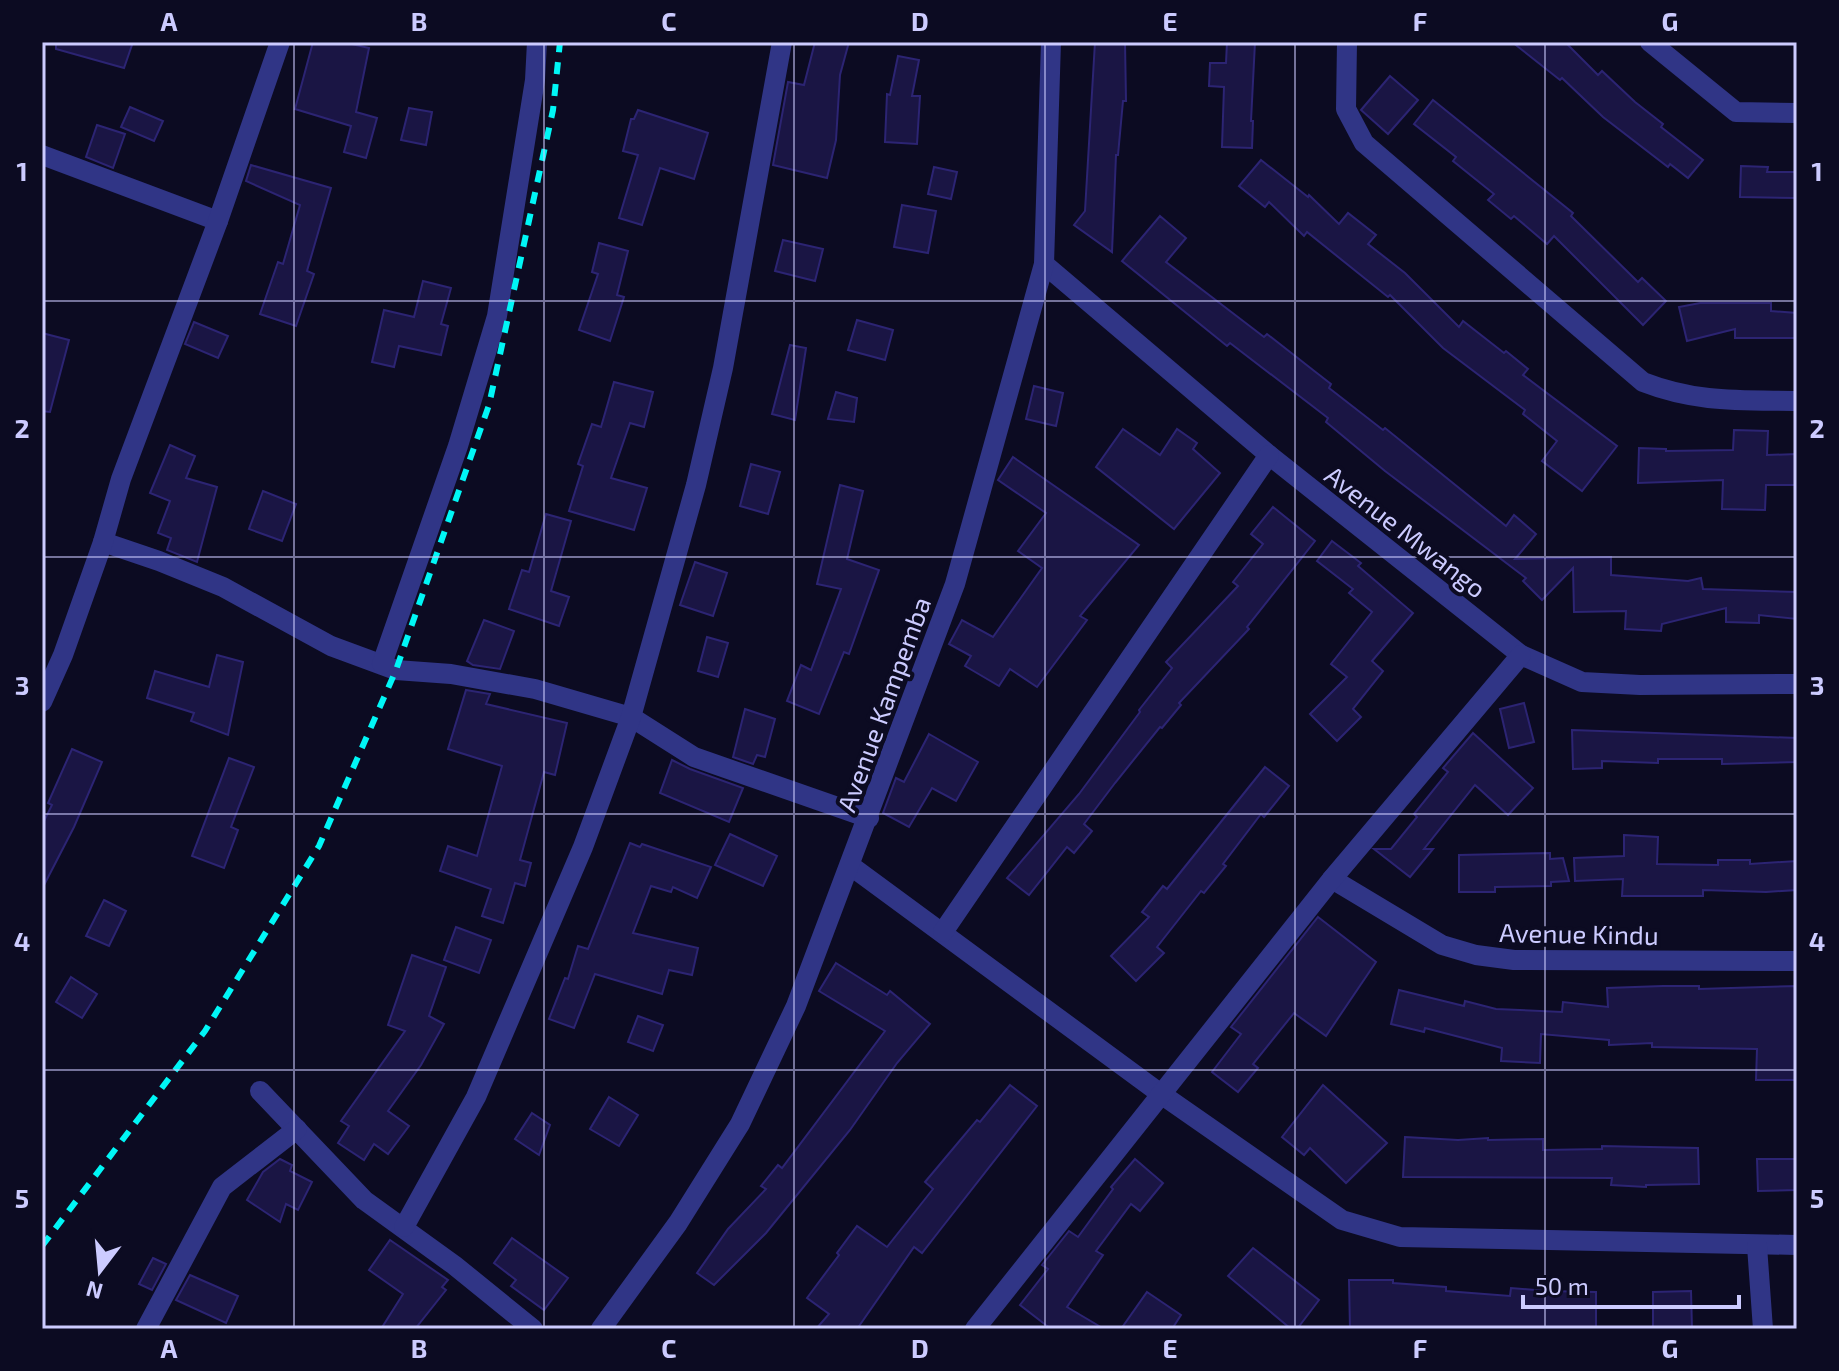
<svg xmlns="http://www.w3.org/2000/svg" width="1839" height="1371" viewBox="0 0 1839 1371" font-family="'Exo 2',sans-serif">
	<rect width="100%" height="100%" fill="#0c0b22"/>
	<g fill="#1a1544" stroke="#2c2473" stroke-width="2">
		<path d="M56,42H133L124,68L56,49Z"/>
		<path d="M313,42H343L369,48L356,112L377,118L366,158L344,152L351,126L295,109Z"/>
		<path d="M815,42H849L840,75L836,140L827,178L773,165L788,82L804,85Z"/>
		<path d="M1095,42H1125L1126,101H1123L1118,155H1116L1112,252L1074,225L1085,211Z"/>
		<path d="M1227,42H1255L1251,121H1253L1252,148L1222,147L1224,87L1209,86L1210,63H1226Z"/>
		<path d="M1512,42H1565L1598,75L1602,71L1635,102L1663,124L1661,127L1703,160L1688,178L1670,164L1668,167L1603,117L1562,78L1560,80Z"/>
		<path d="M898,56L919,60L912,96H920L917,144L885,142L887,94L890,95Z"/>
		<path d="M1390,76L1418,100L1388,134L1361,110Z"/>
		<path d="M1433,100L1573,213L1571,216L1638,282L1642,278L1666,301L1643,325L1554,236L1547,244L1514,216L1511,219L1488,200L1494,194L1453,161L1456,157L1414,124Z"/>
		<path d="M130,107L163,121L154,141L121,127Z"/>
		<path d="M409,108L432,112L426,145L401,140Z"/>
		<path d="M638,110L708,133L694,179L660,168L642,225L619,218L638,155L623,151L631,119H634Z"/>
		<path d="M97,125L125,134L113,168L86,157Z"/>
		<path d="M1261,160L1308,197L1309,195L1339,224L1348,213L1376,235L1368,244L1405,273L1459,327L1463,321L1504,353L1506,351L1528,369L1523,375L1617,446L1582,491L1542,461L1557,441L1523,414L1525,410L1443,348L1390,295L1388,297L1307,232L1304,236L1269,202L1265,207L1239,186Z"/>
		<path d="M251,165L331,188L307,271L314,274L296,326L260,314L278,262L283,264L300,205L246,181Z"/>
		<path d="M1741,166L1768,167L1767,172H1797V198L1740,197Z"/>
		<path d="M934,167L957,172L951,199L928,194Z"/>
		<path d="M902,205L936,211L928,253L894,247Z"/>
		<path d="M1160,216L1186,238L1166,262L1264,337L1267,334L1313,370L1331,384L1329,388L1383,430L1385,428L1506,526L1514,515L1536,534L1515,559L1611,557V575L1688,581L1701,578L1703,589L1797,592V619L1759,615V623L1726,622V608L1662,624L1661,631L1625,629L1626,611L1574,612L1573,568L1542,600L1523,581L1526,578L1385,471L1326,422L1328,418L1230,343L1227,346L1122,261Z"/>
		<path d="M783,240L823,249L815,281L775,271Z"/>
		<path d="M599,243L628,251L617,295L624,297L610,341L579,330L598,274L592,272Z"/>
		<path d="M423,281L451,288L441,324L448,326L441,355L399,346L394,367L372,362L384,310L414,317Z"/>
		<path d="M1700,303H1771V311L1797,313V338H1735V329L1687,341L1679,307Z"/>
		<path d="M857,320L893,330L885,360L848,350Z"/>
		<path d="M194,322L228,336L218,358L185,344Z"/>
		<path d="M42,333L69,340L50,412L42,411Z"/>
		<path d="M790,345L806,348L795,420L772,414Z"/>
		<path d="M614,382L653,392L644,427L630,423L611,478L647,488L634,530L569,511L583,466L578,464L592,424L601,427Z"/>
		<path d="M1034,386L1063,393L1056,426L1026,419Z"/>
		<path d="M836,392L857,398L854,422L828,419Z"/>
		<path d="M1123,429L1160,455L1177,429L1197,443L1193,449L1220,473L1174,529L1096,467Z"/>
		<path d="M1734,430L1768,431L1767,455L1797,454V485H1766L1765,510L1722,509L1723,480L1638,483L1639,448L1666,449V451L1733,450Z"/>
		<path d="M170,445L195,456L186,478L217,487L197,562L167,550L171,538L158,533L170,501L150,493Z"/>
		<path d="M1013,457L1139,545L1080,616L1087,620L1037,687L1010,669L999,686L965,666L971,656L949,644L962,620L993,637L1042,568L1018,551L1046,513L998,480Z"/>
		<path d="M751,464L780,472L768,514L740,506Z"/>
		<path d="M840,485L863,491L847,559L879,570L849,654L844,652L819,714L787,701L801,665L811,670L841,589L817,584Z"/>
		<path d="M263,491L296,504L282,541L249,529Z"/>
		<path d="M1273,507L1315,541L1247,627L1249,629L1179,703L1181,705L1162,728L1160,727L1115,783L1084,824L1092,831L1074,853L1067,847L1029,895L1007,878L1079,794L1140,712L1139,710L1172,668L1166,662L1238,586L1233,582L1263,544L1251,534Z"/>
		<path d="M546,514L571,521L551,591L569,597L559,626L509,609L522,570L529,572Z"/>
		<path d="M1332,541L1361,563L1358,566L1413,613L1372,661L1383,671L1353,709L1361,717L1337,741L1310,714L1347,677L1331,664L1372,612L1349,593L1353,589L1317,561Z"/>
		<path d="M695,562L727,573L713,616L680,605Z"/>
		<path d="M484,620L514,631L500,669L473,665L467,661Z"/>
		<path d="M707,637L728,643L718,677L698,671Z"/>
		<path d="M217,655L243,662L228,735L191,721L194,713L147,698L155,671L209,687Z"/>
		<path d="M466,690L490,694L486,704L567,723L555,775L544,772L520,860L531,863L525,886L515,883L503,923L482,916L491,889L440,871L448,846L477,856L502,766L448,749Z"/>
		<path d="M1524,703L1534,742L1509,748L1500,709Z"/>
		<path d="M745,709L775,719L765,757L757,755L753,764L733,757Z"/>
		<path d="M1572,730L1797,738V762L1722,764V759H1658V763L1602,761V768L1573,769Z"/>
		<path d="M1473,733L1533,788L1508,815L1475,785L1424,849H1433L1410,877L1374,849H1391L1417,817L1414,814L1448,772L1443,768Z"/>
		<path d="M929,734L978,762L956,801L932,788L909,827L883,813L896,778L904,782Z"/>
		<path d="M72,749L102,762L74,827L42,889V825L52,805L48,803Z"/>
		<path d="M229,758L254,767L231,827L238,830L224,868L192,856Z"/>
		<path d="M672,760L690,769L743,788L729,822L660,793Z"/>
		<path d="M1265,767L1289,786L1264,817L1261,814L1223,864L1226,866L1204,893L1201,891L1157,947L1164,953L1136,981L1111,956L1149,917L1142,912L1163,886L1167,889Z"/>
		<path d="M730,834L777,856L763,886L715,865Z"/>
		<path d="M1624,835L1658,837L1657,864L1718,865V860H1750V864L1797,861V890L1766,892L1703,890V896H1622L1623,879L1575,881L1574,858L1624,856Z"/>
		<path d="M630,843L640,847L642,844L711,867L697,898L673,887L671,892L651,886L633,933L698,948L692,975L669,970L662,994L595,974L574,1028L549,1019L565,978L568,979L578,946L588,949Z"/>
		<path d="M1550,853V859L1563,858L1569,881L1551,882V886L1495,887V892H1459V855Z"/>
		<path d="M104,900L126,911L109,946L86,936Z"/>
		<path d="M1318,917L1376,962L1326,1036L1294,1013L1253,1064L1258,1068L1238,1092L1212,1072L1241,1034L1231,1027Z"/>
		<path d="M456,927L491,940L479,973L444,960Z"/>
		<path d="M412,955L446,967L429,1016L444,1024L421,1065L388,1111L409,1126L388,1154L374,1144L364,1160L338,1143L349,1126L341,1121L405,1031L388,1025Z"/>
		<path d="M836,963L887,995L890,991L930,1024L897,1063L850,1130L766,1233L714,1285L697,1273L728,1229L766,1189L761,1186L778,1165L782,1168L885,1031L819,991Z"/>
		<path d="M71,977L97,994L82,1018L56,1002Z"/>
		<path d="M1663,986H1699V989L1797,986V1080H1756L1757,1049L1652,1047V1043L1609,1045V1040L1541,1034L1540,1063L1501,1061L1502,1048L1425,1028L1424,1032L1391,1024L1399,990L1464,1006L1465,1001L1496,1009L1562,1012L1563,1002L1608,1007L1607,988Z"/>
		<path d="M638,1016L663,1025L653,1051L628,1042Z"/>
		<path d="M1010,1085L1037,1106L940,1230L922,1253L914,1247L857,1329H816L829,1314L807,1298L839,1255L837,1253L857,1226L887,1247L933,1189L925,1182L977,1120L980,1122Z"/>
		<path d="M1323,1085L1387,1143L1346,1183L1310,1148L1304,1155L1282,1137Z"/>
		<path d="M609,1097L638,1115L619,1146L590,1129Z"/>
		<path d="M532,1113L550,1125L539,1155L515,1139Z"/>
		<path d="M1405,1137L1458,1140L1488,1138V1140L1543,1139V1150L1602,1149V1146L1698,1148L1699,1184L1646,1185V1187L1611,1185L1612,1178L1403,1177Z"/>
		<path d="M280,1159L292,1165L290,1171L312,1182L298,1210L286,1204L280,1222L247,1200L263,1172Z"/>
		<path d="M1135,1159L1163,1183L1140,1211L1131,1204L1096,1251L1103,1255L1067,1307L1104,1329H1051L1020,1305L1048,1269L1042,1265L1069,1231L1078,1237L1113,1189L1111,1187Z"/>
		<path d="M1757,1159H1797V1190L1758,1191Z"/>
		<path d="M512,1238L568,1278L544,1310L511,1286L516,1280L494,1263Z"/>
		<path d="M390,1240L448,1280L442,1287L446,1290L415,1329H381L403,1294L369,1270Z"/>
		<path d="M1253,1248L1319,1300L1297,1329H1291L1228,1276Z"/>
		<path d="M153,1258L166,1264L152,1290L139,1284Z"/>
		<path d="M190,1275L238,1296L226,1323L176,1300Z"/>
		<path d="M1349,1280H1393V1283L1446,1287V1291L1510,1296L1511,1288L1546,1291L1596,1292V1329H1350Z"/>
		<path d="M1691,1291L1692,1329H1653V1292Z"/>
		<path d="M1147,1292L1181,1315L1172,1329H1121Z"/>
	</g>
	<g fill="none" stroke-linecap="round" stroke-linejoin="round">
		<g stroke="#303586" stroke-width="20">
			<path d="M1347,42L1346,109L1364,143L1643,382C1697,403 1740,400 1797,401"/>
			<path d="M1650,42L1736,112L1797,113"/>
			<path d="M42,155L218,221"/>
			<path d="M1044,264L1269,455L1521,655L1582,682L1640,685L1797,684"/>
			<path d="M103,542L159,561L223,587L331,646L396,670L451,674L535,689L631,717L694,757L869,818"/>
			<path d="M382,664L458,446L497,316L535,80L537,42"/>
			<path d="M42,702L63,655L103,542L121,479L218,221L280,42"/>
			<path d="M851,866L1161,1094L1342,1220L1400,1237L1797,1245"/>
			<path d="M1332,879L1442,945L1476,955L1514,960L1797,961"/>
			<path d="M943,932L1269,455"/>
			<path d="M260,1091L364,1200L454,1265L533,1329"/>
			<path d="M404,1227L476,1097L583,847L631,717L696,485L723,368L782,42"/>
			<path d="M1757,1246L1763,1329"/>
			<path d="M146,1329L222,1187L297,1129"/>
			<path d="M601,1329L678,1223L740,1124L796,1006L955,584L1044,264L1051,42"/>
			<path d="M975,1329L1332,879L1521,655"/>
		</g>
		<path stroke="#00f6f6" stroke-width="6" stroke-dasharray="12 10" stroke-linecap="butt" d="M42,1246L205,1031L319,846L396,670L489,405L553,110L560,42"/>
	</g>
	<path fill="none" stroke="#cccbff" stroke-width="2" stroke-opacity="0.55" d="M294,42V1329M544,42V1329M794,42V1329M1045,42V1329M1295,42V1329M1545,42V1329M42,301H1797M42,557H1797M42,814H1797M42,1070H1797"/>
	<g text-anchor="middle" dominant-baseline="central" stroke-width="8" stroke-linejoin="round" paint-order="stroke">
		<g font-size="26" fill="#cccbff" stroke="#0c0b22">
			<text transform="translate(1406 531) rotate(38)">Avenue Mwango</text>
			<text transform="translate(883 704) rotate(-70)">Avenue Kampemba</text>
			<text transform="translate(1579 933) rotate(1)">Avenue Kindu</text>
		</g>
	</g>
	<rect width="1839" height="1371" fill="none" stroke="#0c0b22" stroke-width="88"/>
	<g transform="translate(100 1271) rotate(196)" stroke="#0c0b22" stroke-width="6" paint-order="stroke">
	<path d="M0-6L14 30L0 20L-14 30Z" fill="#cccbff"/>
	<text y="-12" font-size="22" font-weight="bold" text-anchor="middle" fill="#cccbff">N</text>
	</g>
	<path d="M1523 1295v12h216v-12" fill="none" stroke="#cccbff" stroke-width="4"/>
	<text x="1535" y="1295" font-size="24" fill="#cccbff" stroke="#0c0b22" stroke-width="6" paint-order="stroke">50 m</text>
	<rect x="44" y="44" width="1751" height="1283" fill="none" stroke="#cccbff" stroke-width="3"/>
	<g font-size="26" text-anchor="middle" font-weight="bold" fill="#cccbff">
		<text x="169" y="31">A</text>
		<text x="419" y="31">B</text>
		<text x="669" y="31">C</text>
		<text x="920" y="31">D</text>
		<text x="1170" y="31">E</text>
		<text x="1420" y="31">F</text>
		<text x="1670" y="31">G</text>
		<text x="22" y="181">1</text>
		<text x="1817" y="181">1</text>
		<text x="22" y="438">2</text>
		<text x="1817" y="438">2</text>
		<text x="22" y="695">3</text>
		<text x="1817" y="695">3</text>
		<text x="22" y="951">4</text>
		<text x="1817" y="951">4</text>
		<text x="22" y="1208">5</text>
		<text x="1817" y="1208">5</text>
		<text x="169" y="1358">A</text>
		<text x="419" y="1358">B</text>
		<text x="669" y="1358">C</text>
		<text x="920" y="1358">D</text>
		<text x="1170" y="1358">E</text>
		<text x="1420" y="1358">F</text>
		<text x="1670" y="1358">G</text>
	</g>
</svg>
